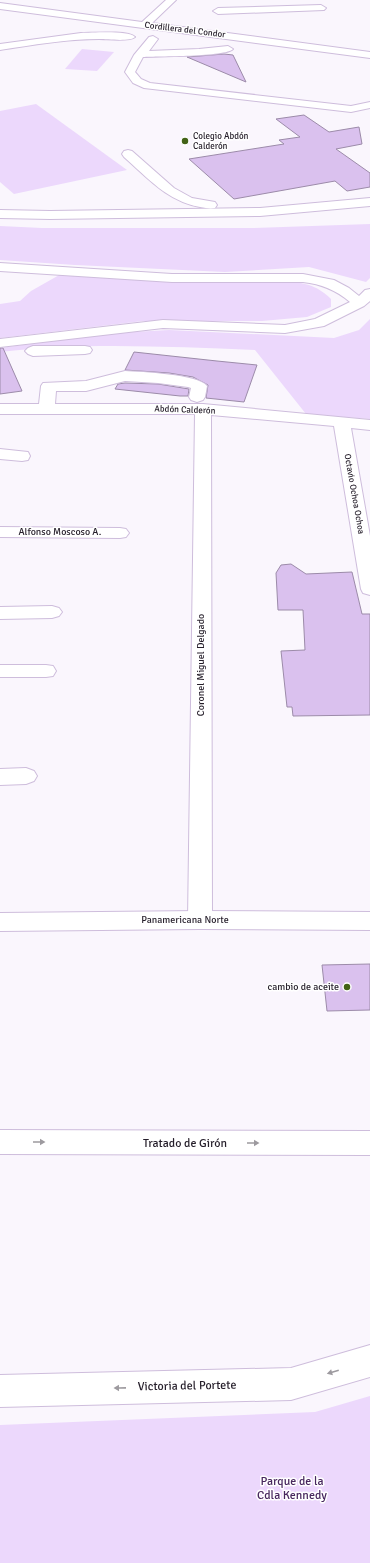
<svg xmlns="http://www.w3.org/2000/svg" width="370" height="1563" viewBox="0 0 370 1563" font-family="Signika,sans-serif">
	<rect width="100%" height="100%" fill="#faf6fd"/>
	<g fill="#ecd8fc">
		<path d="M82,49L114,52L97,71L65,69Z"/>
		<path d="M36,104L127,170L14,194L0,182V111Z"/>
		<path d="M370,224V278L366,282L309,267L225,272L75,265L0,260V226L42,228H253Z"/>
		<path d="M61,274L283,280C303,283 316,284 331,299V307L307,317L262,321H143L0,338V304L20,301L31,291Z"/>
		<path d="M370,319V419L306,414L255,350C171,347 84,342 0,352V348L115,333L169,330L334,338L359,330Z"/>
		<path d="M370,1396V1563H0V1425L315,1412Z"/>
	</g>
	<g fill="#dac1ee" stroke="#9c8ba9">
		<path d="M224,54L233,55L246,82L187,57Z"/>
		<path d="M304,115L329,132L359,127L362,144L336,149L370,173V187L347,191L335,181L234,199L189,159L284,144L279,140L300,137L276,119Z"/>
		<path d="M0,348H3L22,391L0,394Z"/>
		<path d="M134,352L217,361L257,365L244,402L206,398L208,385L193,377L169,373L125,370Z"/>
		<path d="M125,383L158,384L189,389L188,396H180L115,389L118,384Z"/>
		<path d="M291,564L306,574L352,572L362,614H370V715L293,716L292,707H287L281,651L305,650L303,610H278L276,573L281,565Z"/>
		<path d="M370,964V1010L327,1011L322,965Z"/>
	</g>
	<g fill="none" stroke-linecap="round" stroke-linejoin="round">
		<defs>
			<g id="minor">
				<path d="M166,0H176L152,23L370,52V58L0,9V3L142,22Z"/>
				<path d="M321,5L326,8L324,10L218,14L213,11L218,8Z"/>
				<path d="M81,33C92,33 128,30 135,37C130,42 107,39 99,39C66,39 33,45 0,50V44Z"/>
				<path d="M153,36L158,39L149,51L199,49L228,46L233,49C226,57 157,56 143,57L135,72L141,79L150,83L351,106L370,102V108L351,112L144,88L133,83L125,72L134,55L149,37Z"/>
				<path d="M128,150L132,151L174,188L192,198L215,202L217,205L215,208C210,209 206,208 200,207C167,201 148,178 124,157L122,154L124,151Z"/>
				<path d="M370,198V206L260,216L50,219L0,218V210L50,211L260,208Z"/>
				<path d="M0,263L172,274H303L334,280L349,288L359,296L365,290L370,289V301L364,306L324,326L285,333L163,328L0,347V339L163,320L285,325L315,319L350,302C336,290 321,284 303,282H172L0,271Z"/>
				<path d="M33,346H85L90,347L92,350L90,353L85,354L33,356L28,354L25,351L28,348Z"/>
				<path d="M125,371C141,372 198,374 207,386L205,397L203,400L197,402L191,400L189,397L191,388L188,387L158,383L125,381L86,391H56L55,404H203L370,420V430L351,428L370,536V595L363,593L361,589L334,426L211,415L212,920L209,927L200,929L191,927L188,920L195,414H0V404H39L41,386L43,383L86,381Z"/>
				<path d="M0,449L28,452L30,456L28,460L22,461L0,459Z"/>
				<path d="M0,527L120,528L126,529L129,533L126,537L120,538L0,537Z"/>
				<path d="M52,606L59,608L62,612L59,616L52,618L0,619V607Z"/>
				<path d="M0,665H46L53,666L56,671L53,676L46,677H0Z"/>
				<path d="M26,768L34,771L37,776L34,781L26,784L0,785V769Z"/>
				<path d="M0,1130L370,1131V1155L0,1154Z"/>
				<path d="M370,1345V1377L291,1400L0,1407V1375L291,1368Z"/>
			</g>
			<path id="major" d="M200,911L370,912V930L200,929L0,931V913Z"/>
		</defs>
		<use href="#minor" stroke="#cebddc" stroke-width="2"/>
		<use href="#major" stroke="#cebddc" stroke-width="2"/>
		<use href="#minor" fill="#fff" fill-rule="evenodd"/>
		<use href="#major" fill="#fff" fill-rule="evenodd"/>
	</g>
	<defs><path id="oneway-solid" d="M-6-.8H1V-3.2L6.5 0L1 3.2V.8H-6Z"/></defs>
	<g fill="#9d9a9f">
		<use href="#oneway-solid" transform="translate(39 1142)"/>
		<use href="#oneway-solid" transform="translate(253 1143)"/>
		<use href="#oneway-solid" transform="translate(333 1372) rotate(164)"/>
		<use href="#oneway-solid" transform="translate(120 1388) rotate(179)"/>
	</g>
	<g fill="#426216" stroke="#fff" stroke-width="1.5">
		<circle cx="185" cy="141" r="4"/>
		<circle cx="347" cy="987" r="4"/>
	</g>
	<g text-anchor="middle" dominant-baseline="central" stroke-width="3" stroke-linejoin="round" paint-order="stroke">
		<g font-size="9" fill="#251e2a" stroke="#fff">
			<text transform="translate(185 30) rotate(7)">Cordillera del Condor</text>
			<text transform="translate(185 410) rotate(2)">Abdón Calderón</text>
			<text transform="translate(354 494) rotate(80)">Octavio Ochoa Ochoa</text>
		</g>
		<g font-size="9" fill="#251e2a" stroke="#fff" text-anchor="start">
			<text x="193" y="136">Colegio Abdón<tspan x="193" dy="10">Calderón</tspan></text>
		</g>
		<g font-size="10" fill="#251e2a" stroke="#fff">
			<text x="60" y="532">Alfonso Moscoso A.</text>
			<text transform="translate(201 665) rotate(-90)">Coronel Miguel Delgado</text>
			<text x="185" y="920">Panamericana Norte</text>
		</g>
		<g font-size="10" fill="#251e2a" stroke="#fff" text-anchor="end">
			<text x="339" y="987">cambio de aceite</text>
		</g>
		<g font-size="12" fill="#251e2a" stroke="#fff">
			<text x="185" y="1143">Tratado de Girón</text>
			<text transform="translate(187 1386) rotate(-1)">Victoria del Portete</text>
		</g>
		<g font-size="12" fill="#47275d" stroke="#fff">
			<text x="292" y="1481">Parque de la<tspan x="292" dy="14">Cdla Kennedy</tspan></text>
		</g>
	</g>
</svg>
